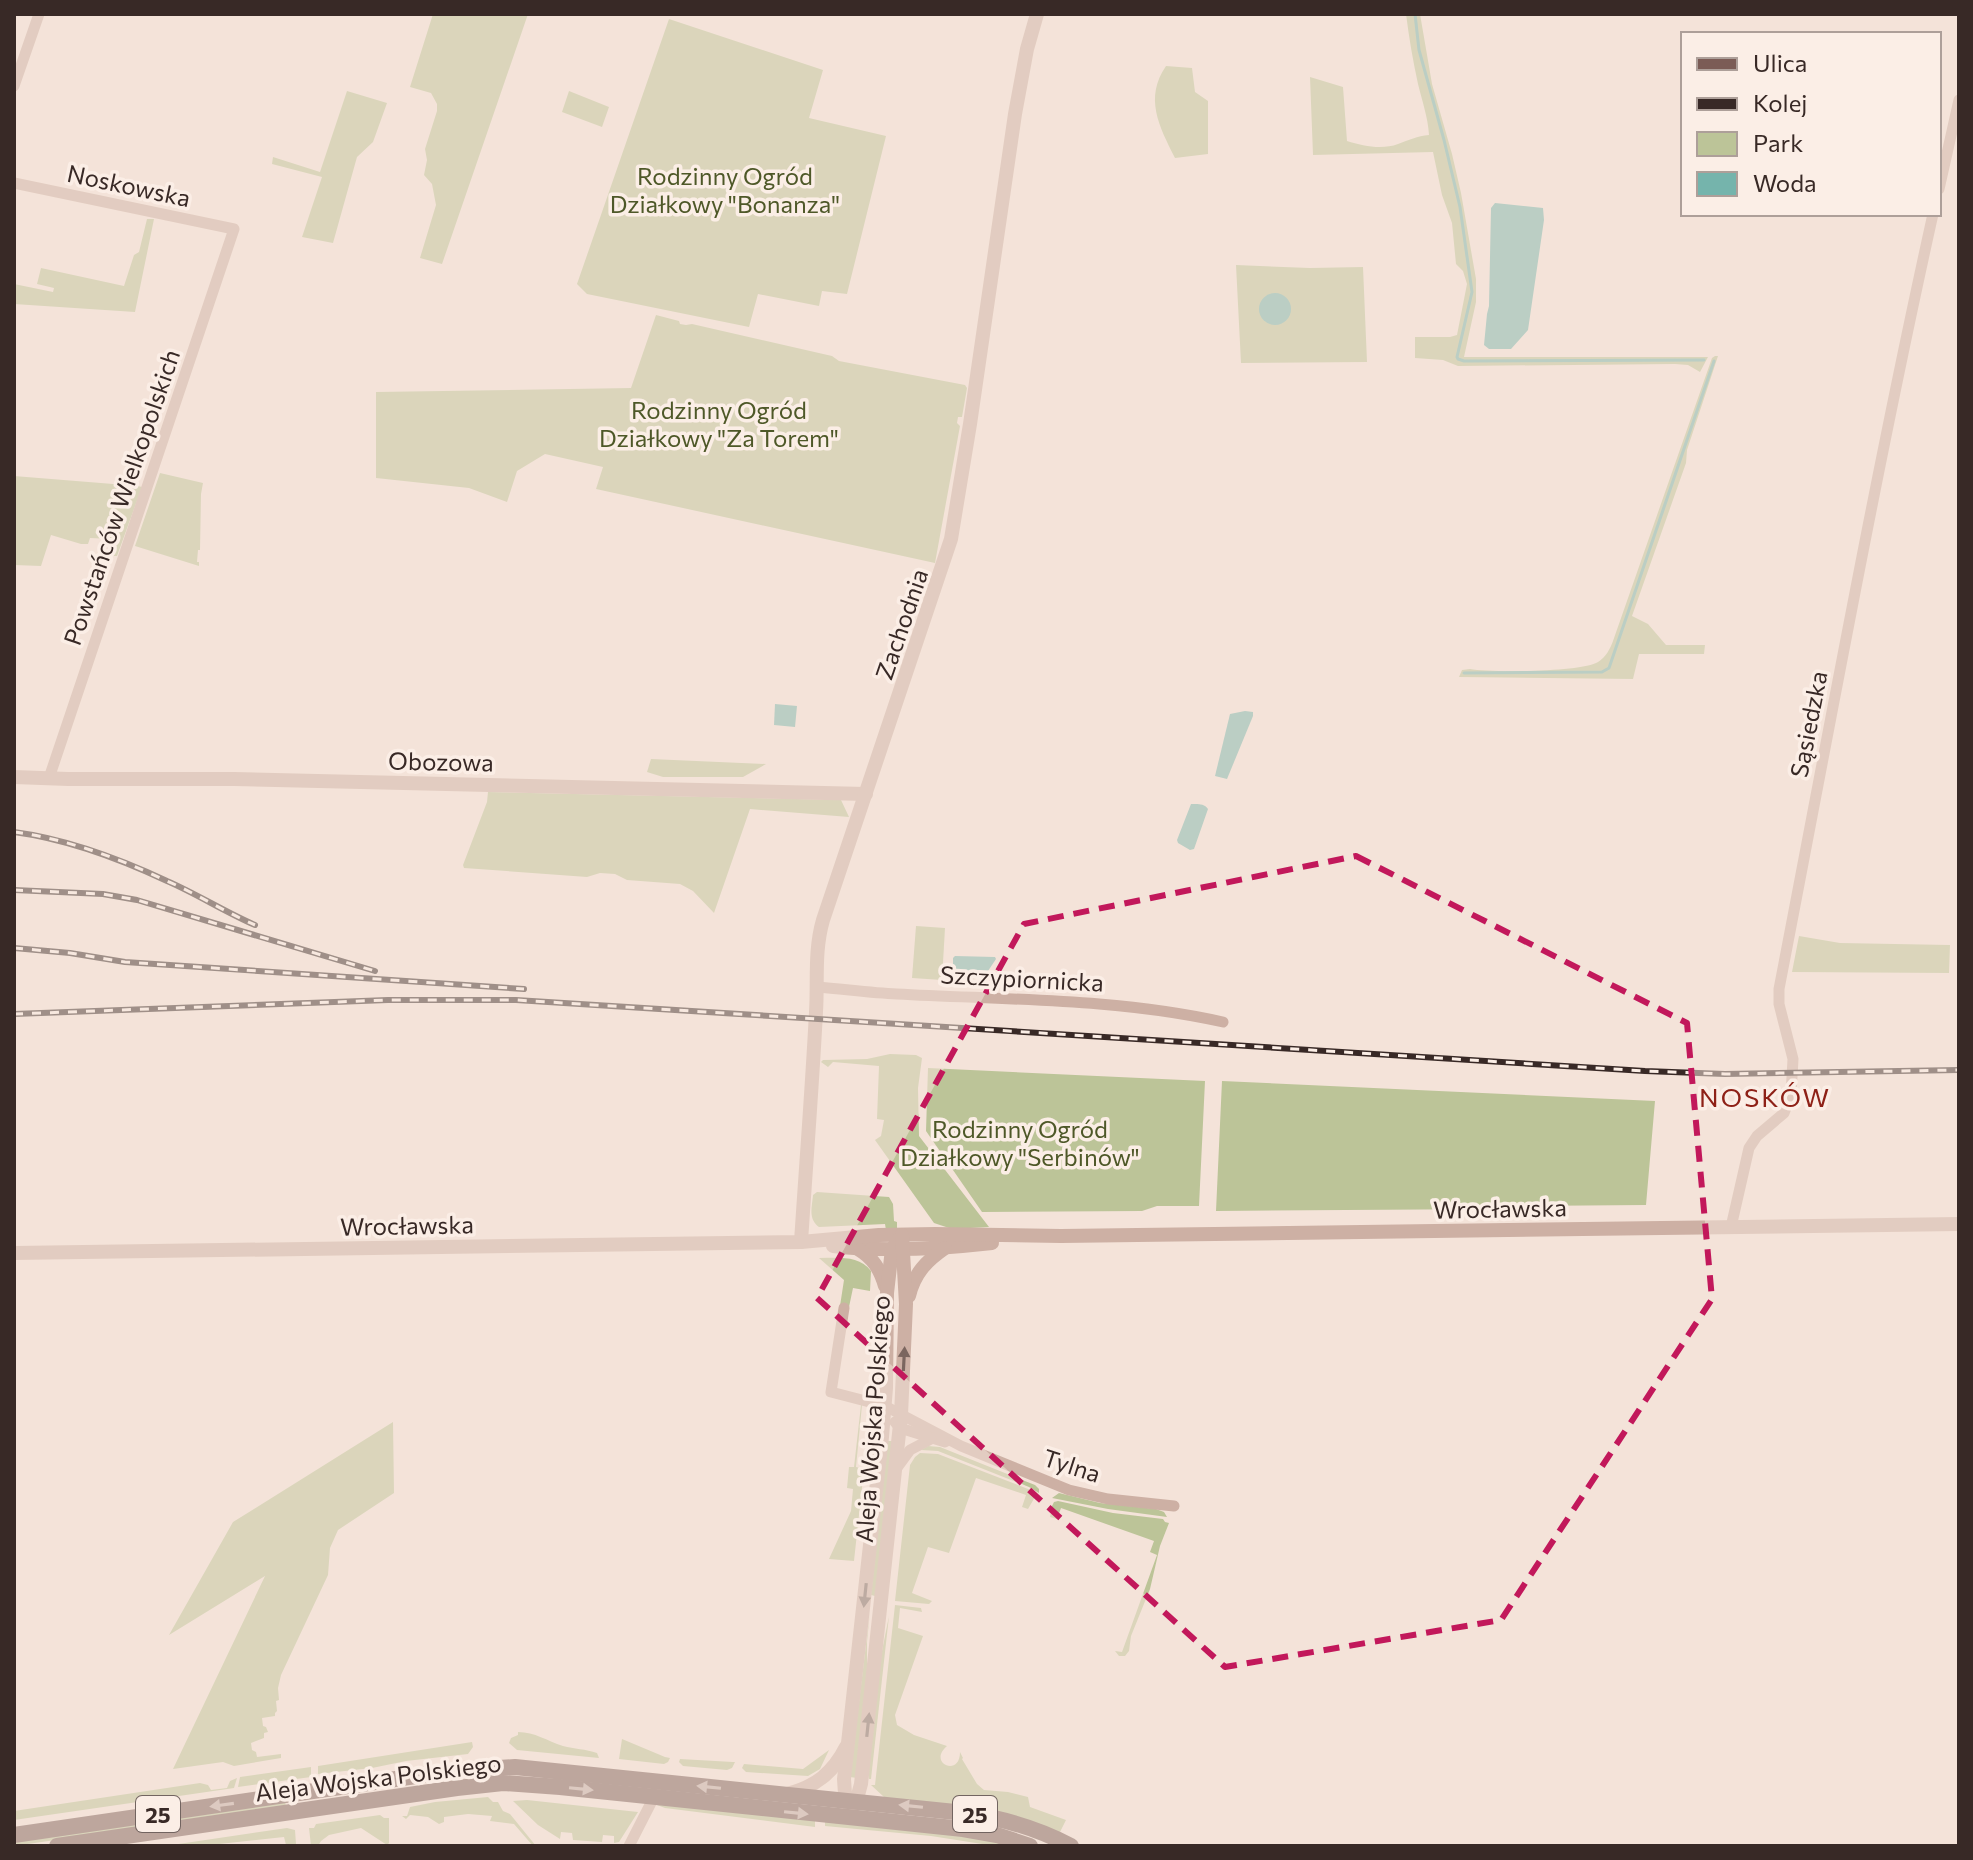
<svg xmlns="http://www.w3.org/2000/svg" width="1973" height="1860" viewBox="0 0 1973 1860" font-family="Commissioner,sans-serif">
	<rect width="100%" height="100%" fill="#f4e3d9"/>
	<g fill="#bcc498">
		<path d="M433,14H528L442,264L420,258L436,205L432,184L424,175L427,160L425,149L437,111V104L431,93L410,87Z"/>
		<path d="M1406,14H1420L1432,84L1452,154L1461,193L1476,279V302L1464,357H1708L1700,372L1688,365L1675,364L1458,366L1443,360L1415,358V337H1450L1457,335L1467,284L1463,271L1456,264L1452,223L1442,195L1433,152L1313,155L1310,77L1343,87L1347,141C1363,146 1382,150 1398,144C1409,140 1417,136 1429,135C1428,117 1422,101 1418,84C1413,61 1409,38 1406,14Z"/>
		<path d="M669,19L823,70L809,118L886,136L847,294L822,291L819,306L758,294L749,327L587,294L577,284Z"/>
		<path d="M1166,66L1192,68L1195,92L1208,101V154L1175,158C1159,126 1144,98 1166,66Z"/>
		<path d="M347,91L387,103L373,142L357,157L333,243L302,237L322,177L272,164L273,157L320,172Z"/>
		<path d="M569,91L609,107L602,127L562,112Z"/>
		<path d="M147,219H154L135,312L14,304V284L53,292L54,288L37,284L41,268L124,286L134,255L139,252Z"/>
		<path d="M1236,265L1310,268L1363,267L1367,362L1241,363Z"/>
		<path d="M656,315L679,321L680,324L686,325L692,324L832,356L839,361L965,385L967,388L962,417H958L957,423L960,426L935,563L596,489L603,467L545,454L517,471L507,502L469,488L376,478V392L631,388Z"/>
		<path d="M1715,356H1718L1687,450L1686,463L1632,616L1648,624L1666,645H1705L1704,654H1639L1633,679L1459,677L1462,670L1470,669C1491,673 1582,672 1598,662C1606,657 1610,649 1613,641L1712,358Z"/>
		<path d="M160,473L203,483L201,494L200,550H198L197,562H199V566L135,546Z"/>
		<path d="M14,476L138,486L142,487L117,556H108L112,539L90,538L88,544H81L51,535L41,566L14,565Z"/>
		<path d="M651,759L766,764L743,777H663L647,772Z"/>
		<path d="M488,792L841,800L849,817L750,809L714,913L693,891L680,884L627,880L615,874L600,873L587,877L464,868L463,865L487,802Z"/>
		<path d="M916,926L945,928L942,980L912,978Z"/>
		<path d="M1799,936L1840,943L1950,945L1949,973L1792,972Z"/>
		<path d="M890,1054L916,1055L922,1058L918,1088L919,1136L989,1227L952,1229L934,1223L875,1140L881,1136L884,1120L877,1119L879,1066L833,1062L828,1067L821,1062L823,1060L867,1059Z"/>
		<path d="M928,1068L1205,1081L1199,1206H1157L1142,1211L982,1212L926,1131Z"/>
		<path d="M1222,1081L1655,1101L1646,1205L1516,1206L1499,1209L1216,1211Z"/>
		<path d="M817,1192L889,1197L893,1204L894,1221L897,1222V1229L886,1230L885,1224L819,1227C808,1219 812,1207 813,1195Z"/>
		<path d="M819,1258C838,1258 859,1255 871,1271L870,1291L853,1288L849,1307L840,1306L844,1280Z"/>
		<path d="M861,1405H862L856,1467L864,1469L854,1561L829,1559L851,1511L853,1489L847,1488L849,1467H854Z"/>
		<path d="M393,1422L394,1493L338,1530L330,1548L328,1575L281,1675L278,1688L279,1700L276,1701L277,1711L275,1713V1716L262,1718L263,1726L266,1727L268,1732L264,1733V1738L251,1743L252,1750L256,1752L257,1757L281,1754V1758L234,1766L223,1762L173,1769L265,1576L169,1635L233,1522Z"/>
		<path d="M887,1441H894L875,1596L871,1595Z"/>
		<path d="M928,1446L940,1447L1035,1485L1039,1489V1493L1029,1487L938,1451L921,1450Z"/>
		<path d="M920,1453L938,1454L1028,1489L1034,1494L1035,1497L1028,1509L1022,1507L1026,1495L976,1478L949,1553L928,1547L912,1593L932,1601L929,1604L895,1601L910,1465L915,1457Z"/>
		<path d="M1059,1493L1100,1503L1156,1509L1164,1512L1167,1517L1108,1509L1052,1498Z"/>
		<path d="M1058,1501L1113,1513L1163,1519L1165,1522L1169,1523L1160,1546L1150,1589L1131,1636L1129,1651L1125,1656H1119L1115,1651L1122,1652L1157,1555L1150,1552L1154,1541L1061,1508L1057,1519L1050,1517L1052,1506L1054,1502Z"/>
		<path d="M895,1605L921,1608L922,1612L900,1608L898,1628L923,1636L895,1715L897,1725L914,1735L947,1746C927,1763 960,1778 960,1752L963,1758L962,1759L977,1784L984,1790L1008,1792L1028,1797L1030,1807L1066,1820L1059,1834L884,1797L871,1785H875Z"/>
		<path d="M870,1611L867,1642V1679L857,1778L850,1777Z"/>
		<path d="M889,1616L871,1779H869L868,1772L881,1656Z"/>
		<path d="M518,1732C535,1732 547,1741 563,1746C574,1749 586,1749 597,1753L599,1758L517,1750L509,1743L511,1738L518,1735Z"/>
		<path d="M622,1739L665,1757L670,1758L668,1762L664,1764L619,1759Z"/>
		<path d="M472,1742L473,1747L468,1754L406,1761L372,1768L318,1774V1766Z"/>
		<path d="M829,1750L820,1769L808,1776L746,1772L742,1768L744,1764L803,1769Z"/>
		<path d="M680,1759L733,1762H735L732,1768L727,1770L683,1766L679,1762Z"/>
		<path d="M311,1767V1777L238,1787L240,1777Z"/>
		<path d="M237,1778L234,1788L14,1820V1811L200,1783L208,1785L211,1790L227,1788L230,1781Z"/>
		<path d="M488,1797L493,1802H498L503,1811L510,1814L536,1846H533L514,1824L490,1821L492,1816L468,1814L444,1817V1822L439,1824L428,1817L410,1815L406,1819L402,1816H407L410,1807L435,1802Z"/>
		<path d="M527,1800L638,1812L619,1842L614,1843V1836L603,1835L602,1842L573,1840L572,1833L561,1832L560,1839L538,1825L513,1801Z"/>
		<path d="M285,1802L286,1806L283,1807L14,1846V1843L51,1835Z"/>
		<path d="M659,1804L815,1820V1827L665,1808L657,1805Z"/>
		<path d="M380,1815L384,1818H389V1843L387,1845L361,1828L329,1835L321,1841L318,1846H311L309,1828H314L316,1824Z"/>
		<path d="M825,1821L967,1835L1015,1846H995L931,1836L825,1826Z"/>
		<path d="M287,1828L295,1830L296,1844L286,1845L284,1837L201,1846H165Z"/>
	</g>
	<g fill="#75b4ac">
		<path d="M1495,203L1543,208L1544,220L1528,330L1511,349H1489L1484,345L1487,314L1489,306L1491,208Z"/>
		<circle cx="1275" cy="309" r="16"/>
		<path d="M775,704L797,706L795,727L774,725Z"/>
		<path d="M1245,711L1253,712V716L1227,779L1215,776L1230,714Z"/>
		<path d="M1191,804C1197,804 1204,803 1208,809L1194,849L1190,850L1178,843L1177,840Z"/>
		<path d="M955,956L995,957L996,959L986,974H956L953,972V958Z"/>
	</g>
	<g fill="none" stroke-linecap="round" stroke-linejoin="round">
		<g stroke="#75b4ac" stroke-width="3">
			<path d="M1415,14L1419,50L1444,140L1460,207L1472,292L1457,357L1458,359L1464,361L1704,360"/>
			<path d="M1464,673L1602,672L1609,668L1714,361"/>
		</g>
		<g stroke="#cdb0a4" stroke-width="11">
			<path d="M14,86L39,14"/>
			<path d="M14,183L234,229L49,778"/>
			<path d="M1939,189L1959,100"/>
			<path d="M817,987C844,989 870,993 897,994C1006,1000 1116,998 1223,1022"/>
			<path d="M1731,1227L1749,1148L1757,1136L1784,1113L1791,1095L1793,1059L1779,1004V989C1829,730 1876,471 1933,214"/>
			<path d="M844,1308L831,1392L885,1406L961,1446L1069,1490L1108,1499L1174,1506"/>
			<path d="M895,1422L900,1428L945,1442"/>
			<path d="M896,1469L910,1450L931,1439"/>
			<path d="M629,1846L656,1793"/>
		</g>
		<g stroke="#cdb0a4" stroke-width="14">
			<path d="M14,777L68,779H234L866,794"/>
			<path d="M801,1242C806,1165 812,1089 816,1012C818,981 814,951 823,920L951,539L970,424L1015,114L1027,49L1037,14"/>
			<path d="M833,1246C886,1252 939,1249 992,1243"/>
			<path d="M858,1249C873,1258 880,1269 885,1286"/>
			<path d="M14,1253L801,1242L879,1235L935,1234L1061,1236L1959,1224"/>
			<path d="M909,1296C914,1274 926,1261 945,1248"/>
			<path d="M787,1794C815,1787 833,1773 846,1747"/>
			<path d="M850,1802L845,1794L844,1779L882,1437L886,1388L887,1293L892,1249L902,1235"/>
			<path d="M850,1808V1802L858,1795L861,1784L901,1415L906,1304L902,1235"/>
		</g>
		<g stroke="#7b5c56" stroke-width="16">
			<path d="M14,1835L450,1771L515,1767L965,1813C1002,1818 1037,1828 1071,1846"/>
			<path d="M57,1846L457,1788L503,1783L560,1787L963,1829L997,1835L1030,1846"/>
		</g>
		<defs>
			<g id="rail">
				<path d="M14,832C67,839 118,858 167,881C197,894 225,912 255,925"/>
				<path d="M14,890L103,894L137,900L375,971"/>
				<path d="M14,948L70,953L125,962L524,989"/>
				<path d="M14,1014L388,1000H516L1645,1071L1725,1074L1959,1070"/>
			</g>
		</defs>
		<use href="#rail" stroke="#382926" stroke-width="6"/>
		<use href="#rail" stroke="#fbeee6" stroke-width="3" stroke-dasharray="9" stroke-linecap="butt"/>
	</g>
	<defs><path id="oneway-solid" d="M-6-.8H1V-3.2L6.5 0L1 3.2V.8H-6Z" transform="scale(2)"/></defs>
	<g fill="#7b665f">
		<use href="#oneway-solid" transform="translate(904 1359) rotate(-87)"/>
		<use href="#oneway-solid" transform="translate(865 1595) rotate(96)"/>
		<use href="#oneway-solid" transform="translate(868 1725) rotate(-84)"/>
	</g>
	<g fill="#c1aca5">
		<use href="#oneway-solid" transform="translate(709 1787) rotate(-174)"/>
		<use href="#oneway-solid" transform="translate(581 1789) rotate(6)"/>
		<use href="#oneway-solid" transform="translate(222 1805) rotate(172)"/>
		<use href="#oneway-solid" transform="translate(911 1806) rotate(-174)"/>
		<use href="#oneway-solid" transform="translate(796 1813) rotate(6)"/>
	</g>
	<path d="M0 0H1973V1860H0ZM1356,856L1687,1023L1712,1299L1501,1620L1225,1667L817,1298L1024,924Z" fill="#f4e3d9" fill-opacity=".55" fill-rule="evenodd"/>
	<path fill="none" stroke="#c2185b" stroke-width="6" stroke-dasharray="16 10" stroke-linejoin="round" d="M1356,856L1687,1023L1712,1299L1501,1620L1225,1667L817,1298L1024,924Z"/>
	<g text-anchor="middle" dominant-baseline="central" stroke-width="7" stroke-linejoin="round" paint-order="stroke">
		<g fill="#fbeee6" stroke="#726460" stroke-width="2">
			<rect x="136" y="1796" width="44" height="36" rx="6"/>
			<rect x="953" y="1796" width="44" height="36" rx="6"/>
		</g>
		<g font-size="22" font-weight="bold" fill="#382926">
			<text x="158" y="1814">25</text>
			<text x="975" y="1814">25</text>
		</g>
		<g font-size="24" fill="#4e5828" stroke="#fbeee6">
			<text x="725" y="175">Rodzinny Ogród<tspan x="725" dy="28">Działkowy "Bonanza"</tspan></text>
			<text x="719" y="409">Rodzinny Ogród<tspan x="719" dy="28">Działkowy "Za Torem"</tspan></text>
			<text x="1020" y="1128">Rodzinny Ogród<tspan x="1020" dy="28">Działkowy "Serbinów"</tspan></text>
		</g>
		<g font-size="24" fill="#382926" stroke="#fbeee6">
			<text transform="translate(129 185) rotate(12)">Noskowska</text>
			<text transform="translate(121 497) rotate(-71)">Powstańców Wielkopolskich</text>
			<text transform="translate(901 624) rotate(-71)">Zachodnia</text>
			<text transform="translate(1808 724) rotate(-79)">Sąsiedzka</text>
			<text transform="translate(441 761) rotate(1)">Obozowa</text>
			<text transform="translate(1022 978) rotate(3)">Szczypiornicka</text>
			<text transform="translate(1500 1208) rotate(-1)">Wrocławska</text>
			<text transform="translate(407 1225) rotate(-1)">Wrocławska</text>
			<text transform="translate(872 1419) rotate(-86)">Aleja Wojska Polskiego</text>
			<text transform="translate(1072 1465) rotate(18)">Tylna</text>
			<text transform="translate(378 1777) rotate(-7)">Aleja Wojska Polskiego</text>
		</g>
		<g font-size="26" letter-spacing="2" fill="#8e2117" stroke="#fbeee6">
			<text x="1765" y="1096">NOSKÓW</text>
		</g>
	</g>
	<rect width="1973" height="1860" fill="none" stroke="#382926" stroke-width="32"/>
	<rect x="1681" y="32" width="260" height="184" fill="#fbeee6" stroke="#ad9f99" stroke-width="2"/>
	<rect x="1697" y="58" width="40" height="12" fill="#7b5c56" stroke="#ad9f99" stroke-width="2"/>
	<text x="1753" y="72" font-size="24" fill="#382926">Ulica</text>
	<rect x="1697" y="98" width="40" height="12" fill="#382926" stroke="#ad9f99" stroke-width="2"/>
	<text x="1753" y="112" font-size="24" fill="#382926">Kolej</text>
	<rect x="1697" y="132" width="40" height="24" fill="#bcc498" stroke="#ad9f99" stroke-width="2"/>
	<text x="1753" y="152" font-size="24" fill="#382926">Park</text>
	<rect x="1697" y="172" width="40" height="24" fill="#75b4ac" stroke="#ad9f99" stroke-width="2"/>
	<text x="1753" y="192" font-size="24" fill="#382926">Woda</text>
</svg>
